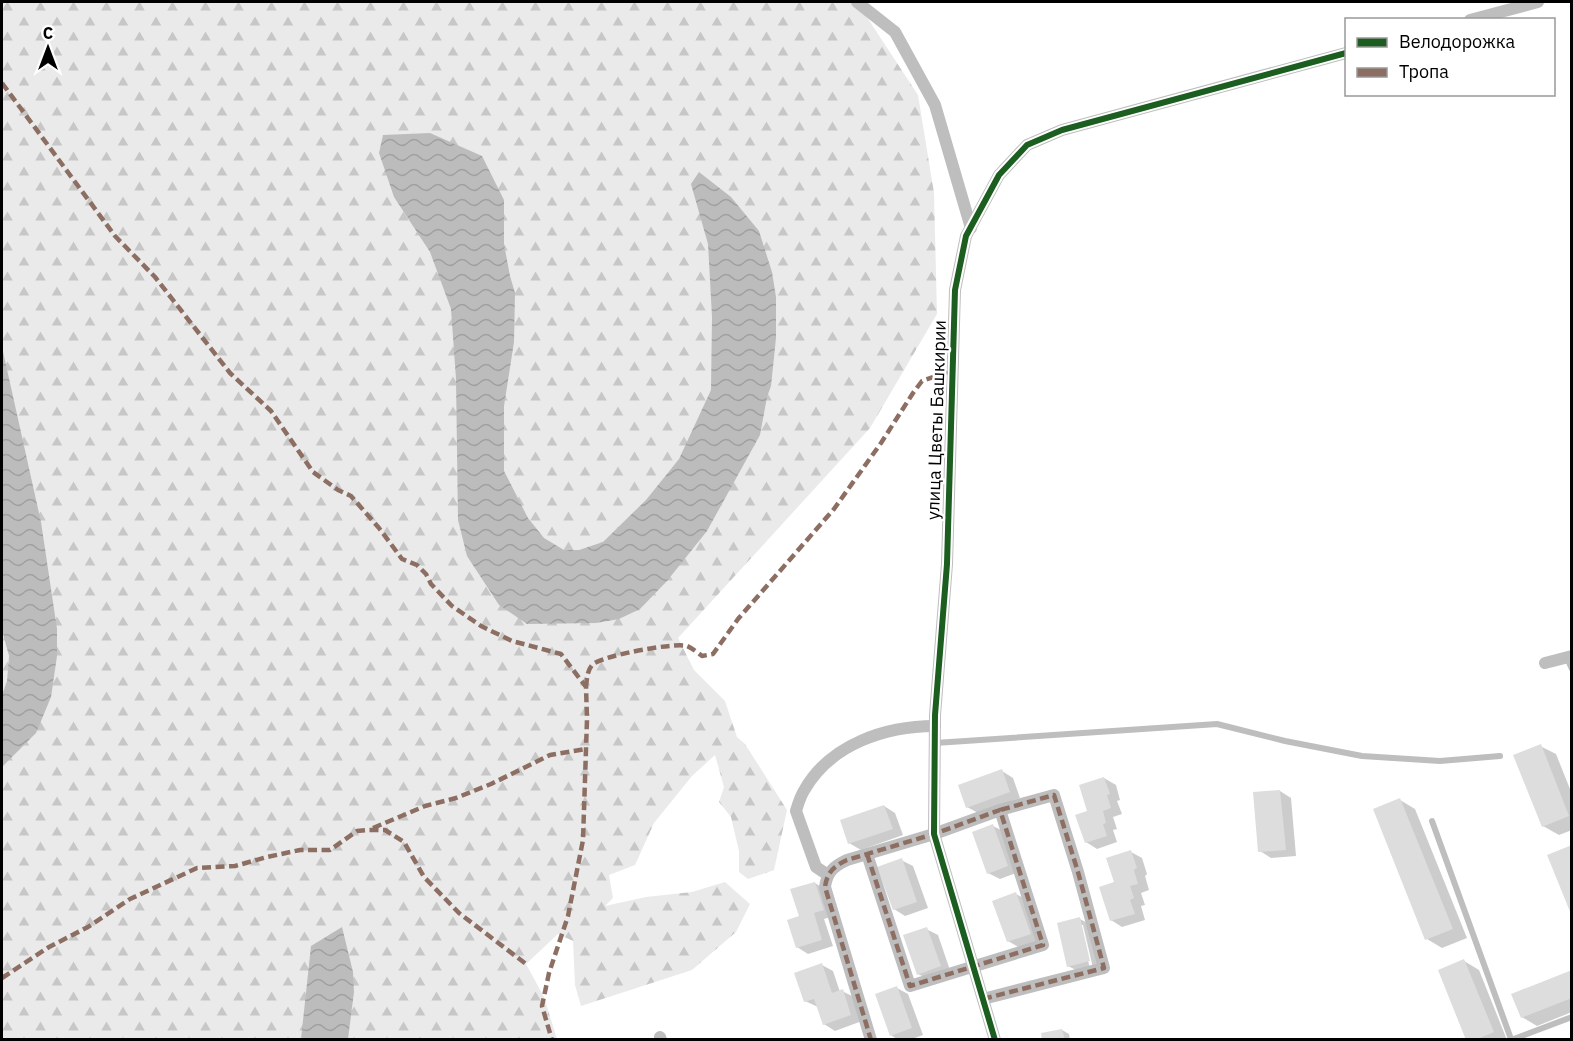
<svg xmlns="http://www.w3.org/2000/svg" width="1573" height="1041" viewBox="0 0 1573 1041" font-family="'IBM Plex Sans',sans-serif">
	<defs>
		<pattern id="forest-firs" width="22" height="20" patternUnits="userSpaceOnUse" patternTransform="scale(1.5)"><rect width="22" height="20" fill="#eaeaea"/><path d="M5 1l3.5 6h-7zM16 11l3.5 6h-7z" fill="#c7c7c7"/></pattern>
		<pattern id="water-waves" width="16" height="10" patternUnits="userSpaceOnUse" patternTransform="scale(1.5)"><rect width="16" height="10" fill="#bcbcbc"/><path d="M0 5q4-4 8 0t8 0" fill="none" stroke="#a0a0a0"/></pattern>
	</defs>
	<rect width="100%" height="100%" fill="#fff"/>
	<path fill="url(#forest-firs)" d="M2,2H857L918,95L934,193L937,314L870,428L678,638L694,670L725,701L737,737L745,744L787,810L774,870L748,879L739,872V851L731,817L719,802L724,787L715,755L692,776L654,823L635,865L609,875L613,898L605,906L646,897L692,892L725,882L750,904L736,932L692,970L581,1006L575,985L573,941L558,934L526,964L544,997L557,1039L2,1040Z"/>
	<g fill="url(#water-waves)">
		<path d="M430,133L482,156L504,200V244L510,276L515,293L514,342L504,406V471L528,518L544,538L564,550H579L603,542L646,500L679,459L711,390L712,317L708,244L691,184L699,172L731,197L759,231L772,272L776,297V338L771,386L767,397L760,435L707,531L667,581L640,609L619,619L596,623L527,624L499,605L467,556L458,520L456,379L451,309L430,252L394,197L379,153L383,135Z"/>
		<path d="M2,347L41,522L57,629V656L51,697L36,733L2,767V695L7,681L9,656L2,630Z"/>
		<path d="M342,927L353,972L354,992L348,1039H301L311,946Z"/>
	</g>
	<g fill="#0003" fill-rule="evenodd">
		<path d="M1540,746L1556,754L1572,794V830L1559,835L1543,826Z"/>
		<path d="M1002,771L1013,778L1020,798L978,813L967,807Z"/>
		<path d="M1104,778L1116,785L1120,800L1117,801L1122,814L1113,817L1117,829L1113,830L1117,842L1097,849L1086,842L1089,812Z"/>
		<path d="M1280,791L1291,798L1296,856L1271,858L1260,851Z"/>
		<path d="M1400,800L1415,809L1467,938L1442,948L1427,939Z"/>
		<path d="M884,806L895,813L903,835L861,850L849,843Z"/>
		<path d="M993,826L1005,832L1019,872L1000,879L988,873Z"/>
		<path d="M1131,852L1142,858L1147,874L1145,876L1149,890L1141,893L1145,905L1141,906L1145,920L1122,927L1111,920L1115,883Z"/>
		<path d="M901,860L913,866L928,908L905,916L894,909Z"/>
		<path d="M815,883L826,890L834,916L824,919L833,946L808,954L797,947L801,917Z"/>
		<path d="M1016,894L1027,900L1041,940L1020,948L1008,941Z"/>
		<path d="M1080,919L1091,925L1101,967L1080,972L1068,966ZM1080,925H1083L1093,968L1090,969Z"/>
		<path d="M926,929L938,935L951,973L930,980L918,974Z"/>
		<path d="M1464,961L1479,970L1507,1040H1468Z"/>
		<path d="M822,965L833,971L840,992L842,991L854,997L862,1021L835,1031L824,1024L818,1007L805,1001Z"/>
		<path d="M1572,971V1012L1537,1026L1522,1017Z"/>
		<path d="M897,988L908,994L923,1035L909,1040H898L891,1035Z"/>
		<path d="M1062,1030L1069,1034L1070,1040H1044Z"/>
	</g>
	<g fill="#ddd">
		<path d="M1541,744L1569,816L1542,827L1513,755Z"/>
		<path d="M1002,769L1010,792L966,808L958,785Z"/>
		<path d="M1104,777L1110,794L1107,795L1111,808L1103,811L1106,823L1103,824L1107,836L1085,843L1075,815L1087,811L1079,785Z"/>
		<path d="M1280,790L1286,850L1258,852L1253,792Z"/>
		<path d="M1400,798L1453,929L1425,940L1373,809Z"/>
		<path d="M884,805L893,829L848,844L840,820Z"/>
		<path d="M993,824L1008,866L987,874L972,832Z"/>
		<path d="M1572,845V914H1571L1547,855Z"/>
		<path d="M1131,850L1137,868L1134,870L1138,884L1130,886L1134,898L1130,900L1135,914L1110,921L1099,887L1114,882L1106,858Z"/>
		<path d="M902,858L917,902L893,910L877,867Z"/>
		<path d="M815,882L824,910L814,913L822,940L796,948L787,920L799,916L790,889Z"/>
		<path d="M1016,892L1031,934L1007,942L992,901Z"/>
		<path d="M1080,917L1090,961L1067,967L1057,923Z"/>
		<path d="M927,927L941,966L917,975L903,935Z"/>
		<path d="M1464,959L1494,1032L1475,1040H1466L1438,970Z"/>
		<path d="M822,963L832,993L843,989L851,1015L823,1025L814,999L804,1002L794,973Z"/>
		<path d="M1572,970V998L1521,1018L1511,994Z"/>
		<path d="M897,986L912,1028L890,1036L875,994Z"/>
		<path d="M1062,1029L1065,1040H1042L1041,1033Z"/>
	</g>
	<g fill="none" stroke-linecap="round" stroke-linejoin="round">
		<g stroke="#bebebe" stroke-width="6">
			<path d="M1567,658L1572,669"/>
			<path d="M935,743L1217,724L1285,741L1362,756L1440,761L1500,756"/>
			<path d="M1432,821L1511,1039"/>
			<path d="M1511,1040L1572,1017"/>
		</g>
		<g stroke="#bebebe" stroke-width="12">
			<path d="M857,2L895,32L935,105L971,228"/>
			<path d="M1470,20L1538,2"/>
			<path d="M1545,663L1572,656"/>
			<path d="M867,854L910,986L1043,945L1000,810L934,834L847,860C834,866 827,872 825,887L871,1040"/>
			<path d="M828,875L816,867L796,811C798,804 801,795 805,789C831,744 886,726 935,726"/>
			<path d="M983,999L1104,968L1078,872L1054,795L1000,810"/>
			<path d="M660,1037L661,1040"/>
			<path d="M995,1040L934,834L935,715L947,564L955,290L966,236L999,175L1027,145L1062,130L1346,53"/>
		</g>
		<g stroke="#8d6e63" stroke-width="4.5" stroke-dasharray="9 4.5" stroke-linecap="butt">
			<path d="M2,83L115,236L155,277L230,373L271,411L313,472L338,490L351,496L379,528L402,559L417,565L426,574L431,584L452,606L481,626L512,641L561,654L586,687L587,719L583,840L568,916L549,973L542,1006L552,1040"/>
			<path d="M586,687C587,679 587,671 592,665C600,656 675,642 687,646C692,648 698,653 702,656L713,654L738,619L834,509L881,443L913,393L922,381L953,370"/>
			<path d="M373,828L425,806L456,798L491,784L550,755L586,749"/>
			<path d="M867,854L910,986L1043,945L1000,810L934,834L847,860C834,866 827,872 825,887L871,1040"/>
			<path d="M2,978L49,947L88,927L130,899L197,868L235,866L267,857L300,850H330L357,831L369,830H385L404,842L424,877L459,913L526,964"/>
			<path d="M983,999L1104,968L1078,872L1054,795L1000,810"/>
		</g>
		<defs>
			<path id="cycleway" d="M995,1040L934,834L935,715L947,564L955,290L966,236L999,175L1027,145L1062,130L1346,53"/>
		</defs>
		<use href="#cycleway" stroke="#fff" stroke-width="10"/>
		<use href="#cycleway" stroke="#1b5e20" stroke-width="6"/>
	</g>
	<g text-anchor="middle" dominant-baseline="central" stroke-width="5" stroke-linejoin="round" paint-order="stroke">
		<g font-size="18" fill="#000" stroke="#fff">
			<text transform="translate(936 420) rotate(-88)">улица Цветы Башкирии</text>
		</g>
	</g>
	<rect width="1573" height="1041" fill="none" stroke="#000000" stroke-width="6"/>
	<rect x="1345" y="18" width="210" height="78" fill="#ffffff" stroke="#999999" stroke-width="1.5"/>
	<rect x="1357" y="38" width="30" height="9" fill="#1b5e20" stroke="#999999" stroke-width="1.5"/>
	<text x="1399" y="48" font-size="18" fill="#000000">Велодорожка</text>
	<rect x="1357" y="68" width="30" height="9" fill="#8d6e63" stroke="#999999" stroke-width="1.5"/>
	<text x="1399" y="78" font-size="18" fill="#000000">Тропа</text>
	<g transform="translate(48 48)" stroke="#ffffff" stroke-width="4.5" paint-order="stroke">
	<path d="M0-4.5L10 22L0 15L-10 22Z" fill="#000000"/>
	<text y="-9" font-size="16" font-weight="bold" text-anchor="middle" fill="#000000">С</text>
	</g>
</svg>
